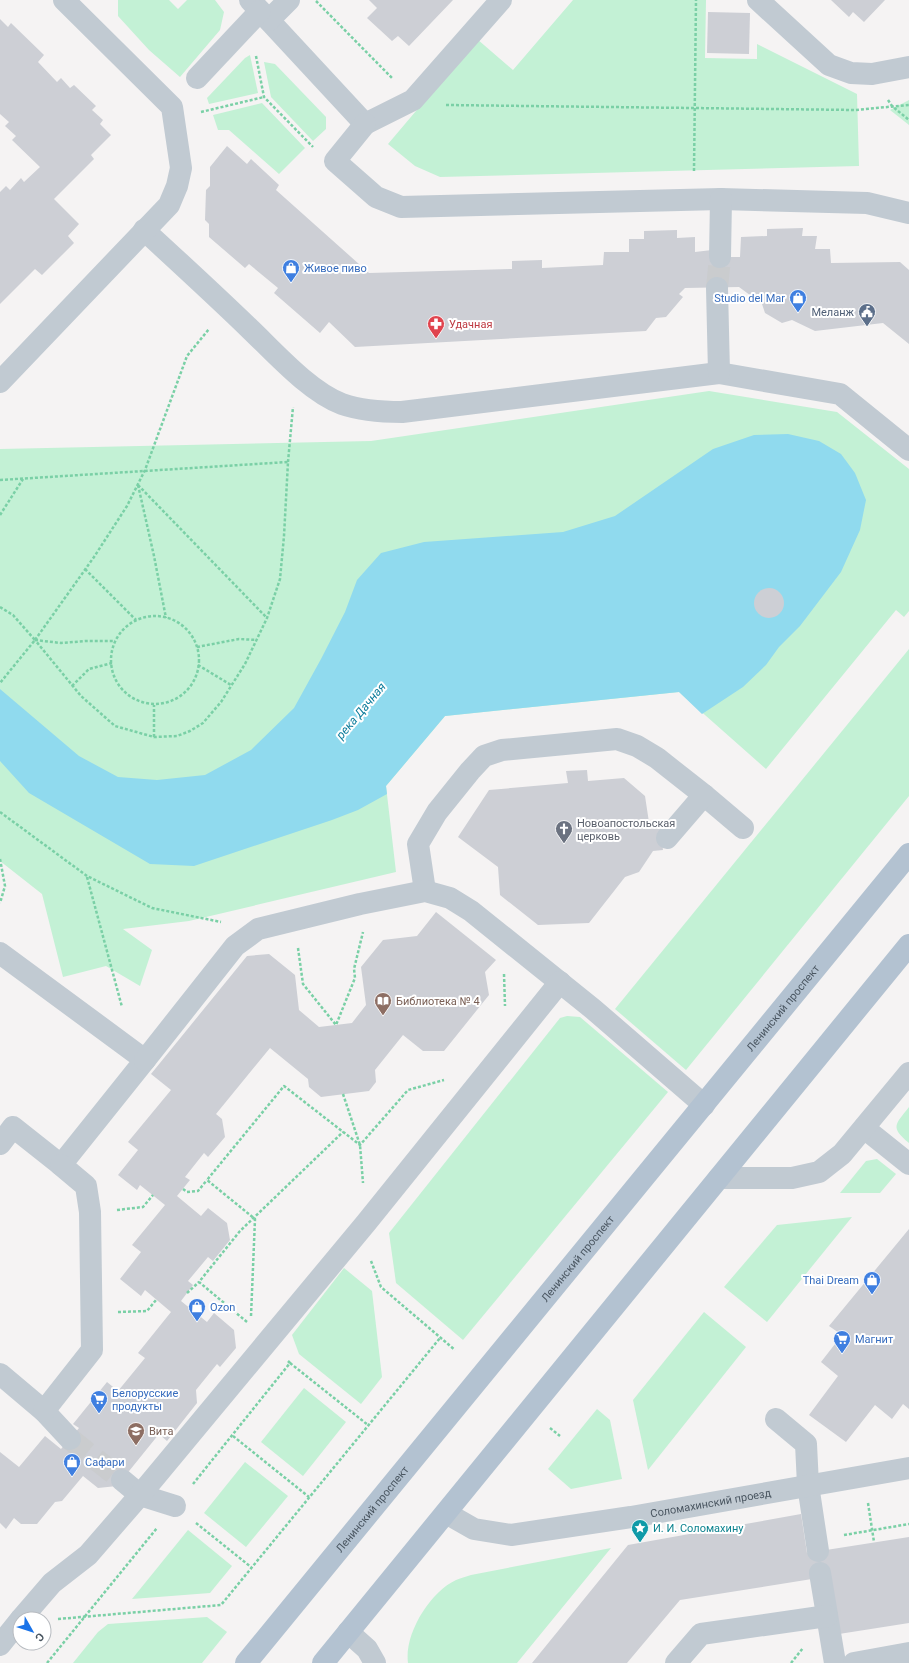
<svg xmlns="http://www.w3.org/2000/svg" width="909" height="1663" viewBox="0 0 909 1663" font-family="Roboto,sans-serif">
	<rect width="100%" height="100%" fill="#f5f3f3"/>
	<g fill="#c3f1d5">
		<path d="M118,0H169L178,9L187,0H215L224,12L220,30L180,77L149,50L118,16Z"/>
		<path d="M573,0H706L705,58L757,59V44L857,94L859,166L440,177L415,166L388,144L477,39L513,70Z"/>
		<path d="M250,55L258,93L209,104L207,98L245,58Z"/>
		<path d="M264,62L275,64L326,117V129L313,141L271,97Z"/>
		<path d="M909,100V125L890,110Z"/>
		<path d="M262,103L305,148L279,174L229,130H218L213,115Z"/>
		<path d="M709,391L837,412L909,469V611L904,617L896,610L766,769L679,692L445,716L386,786L396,872L189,921L123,929L152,950L140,986L106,966L63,977L42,894L0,861V449L371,441Z"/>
		<path d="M909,649V796L686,1070L615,1009Z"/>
		<path d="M567,1016L580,1017L668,1092L463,1340L396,1283L389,1233L560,1018Z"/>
		<path d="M909,1107V1143C890,1127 895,1125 909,1107Z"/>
		<path d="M877,1159L896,1174L880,1193H840L866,1161Z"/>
		<path d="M852,1217L767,1322L724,1287L777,1225Z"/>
		<path d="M344,1268L372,1291L382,1377L361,1404L299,1354L292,1335Z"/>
		<path d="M704,1312L746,1347L648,1470L633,1400Z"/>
		<path d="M304,1388L346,1422L303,1476L261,1442Z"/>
		<path d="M597,1409L610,1420L622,1479L571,1489L548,1469Z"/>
		<path d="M245,1462L288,1496L246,1547L204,1513Z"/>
		<path d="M188,1530L232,1566L210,1593L132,1599Z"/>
		<path d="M611,1548L517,1663H408C404,1634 430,1592 456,1580C460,1578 466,1577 471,1575Z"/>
		<path d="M207,1617L227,1632L202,1663H73L98,1632L108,1624Z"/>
	</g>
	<path fill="#90daee" d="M788,434L819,441L841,454L855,473L866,500L860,530L841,572L800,626L779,647L766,665L743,687L702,714L679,692L445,716L386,786L387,794L358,810L332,820L194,866L150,864L29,793L0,761V689L79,756L118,777L157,780L205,775L251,750L294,708L321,659L345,612L357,580L381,553L424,542L563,532L615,516L713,449L754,435Z"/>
	<g fill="#cdcfd5">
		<path d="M369,0H453L409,46L398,36L392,41L367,18L377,8Z"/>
		<path d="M831,0H885L864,22L853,12L849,17Z"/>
		<path d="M708,12L750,13L749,54L707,53Z"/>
		<path d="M0,19L8,27L11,23L44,55L38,62L57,82L61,78L70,88L74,85L96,106L92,110L103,120L100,124L111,135L91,155L94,159L54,199L79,224L68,236L74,243L42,275L35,269L0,304V192L6,186L10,190L21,178L24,182L40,167L12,140L16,136L5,126L9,122L0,114Z"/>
		<path d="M227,146L247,164L251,159L279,185L276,190L369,273L512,269V261L542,260V268L603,265L604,252H629V239H644V231L677,230V238L695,237V252L712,250L713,257H740L741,237L767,236V229L803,228L802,236H817L815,249H830L831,263L900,262L909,270V344L883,323L815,331L792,320L782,323L765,313L762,304L739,287L685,288L679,294L683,297L666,317L656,318L646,331L355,347L329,322L320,333L274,293L278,288L249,264L245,268L209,237V224L205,220L206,190L210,186V167Z"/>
		<circle cx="769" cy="603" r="15"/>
		<path d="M587,770L588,781L624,778L645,796L650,829L660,828L663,850L653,851L639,872L625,877L589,923L538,925L500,895L498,867L458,837L489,790L568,783L566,771Z"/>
		<path d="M436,912L496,960L485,972L489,995L444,1051H423L403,1035L375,1070L376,1082L369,1091L321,1097L309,1087L308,1079L270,1048L216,1114L222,1119L225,1137L208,1157L204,1153L185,1177L190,1180L177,1196L201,1216L208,1208L227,1223L230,1240L213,1261L208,1257L188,1281L193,1285L181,1301L207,1322L214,1313L234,1330L236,1348L220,1367L217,1364L196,1390L197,1403L167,1441L159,1434L117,1486L98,1488L83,1476L62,1501L55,1502L37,1524H21L14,1518L6,1529L0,1523V1452L19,1467L45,1436L61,1449L79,1428L73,1424L107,1382L118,1391L145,1358L138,1353L171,1312L145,1290L141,1296L120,1279L141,1252L132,1245L165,1205L140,1185L137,1190L118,1175L138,1150L128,1142L171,1090L151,1074L247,956L269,954L295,975L299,1010L319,1027L352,1023L366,1005L361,967L383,940L417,936Z"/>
		<path d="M909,1229V1409L903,1404L892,1419L875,1405L846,1442L809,1415L838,1376L821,1362L842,1335L829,1326Z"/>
		<path d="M801,1514L807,1553L909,1537V1623L839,1634L812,1579L680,1600L627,1663H532L628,1545Z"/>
	</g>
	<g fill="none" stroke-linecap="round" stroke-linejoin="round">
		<g stroke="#caccce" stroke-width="22" stroke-dasharray="22 11" stroke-linecap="butt">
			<path d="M717,288L720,257"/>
			<path d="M70,1439L122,1480"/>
		</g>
		<g stroke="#7ad0a6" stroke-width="2.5" stroke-dasharray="3 2" stroke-linecap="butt">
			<path d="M316,1L393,79"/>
			<path d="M256,56L264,97L313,147"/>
			<path d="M888,100L892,106L909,120"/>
			<path d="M446,105L855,110L909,105"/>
			<path d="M201,112L264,97"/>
			<path d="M694,171L696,0"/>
			<path d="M288,462L293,407"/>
			<path d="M0,480L288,462L284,536L280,579L267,618L245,664L221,702L203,723L190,731L177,736L154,737L115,726L81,696L35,640"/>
			<path d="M138,485L267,618"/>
			<path d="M138,485L154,556L166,618"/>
			<path d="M0,515L23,479"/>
			<path d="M85,569L136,620"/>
			<path d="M0,607L13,615L35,640L0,683"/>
			<circle cx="155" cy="660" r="44"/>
			<path d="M35,640L94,557L127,506L145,470L187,356L209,329"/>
			<path d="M35,640L61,643L86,641H115"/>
			<path d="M197,647L239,639L257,640"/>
			<path d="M198,665L231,685"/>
			<path d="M72,686L89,669L112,663"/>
			<path d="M154,737V705"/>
			<path d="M0,812L87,876L152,908L221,922"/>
			<path d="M0,859L5,886L0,903"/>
			<path d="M87,877L122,1007"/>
			<path d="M298,948L303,984L336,1025L355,978L354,969L363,932"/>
			<path d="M504,974L505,1006"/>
			<path d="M343,1094L360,1145L363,1183"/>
			<path d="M183,1189L187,1192L198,1191L207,1180"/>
			<path d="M117,1210L143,1207L153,1195"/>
			<path d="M371,1261L381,1287L455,1350"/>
			<path d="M187,1293L199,1282"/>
			<path d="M118,1312L147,1311L156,1300"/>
			<path d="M251,1316L255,1219L207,1180L284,1086L360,1145L408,1090L444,1080"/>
			<path d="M247,1322L199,1282L240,1231L343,1132"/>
			<path d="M290,1363L368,1425"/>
			<path d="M550,1428L560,1436"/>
			<path d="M233,1436L309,1497"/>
			<path d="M193,1484L290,1363L288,1361"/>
			<path d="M868,1503L874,1542"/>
			<path d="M196,1523L251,1567"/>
			<path d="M844,1535L909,1524"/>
			<path d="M58,1619L221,1605L440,1338"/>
			<path d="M47,1663L157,1528"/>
			<path d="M791,1663L803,1648"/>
		</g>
		<g stroke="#c1cad2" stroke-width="22">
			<path d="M250,0L365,124L413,100L501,0"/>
			<path d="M758,0L829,65L851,73L872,74L909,67"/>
			<path d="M269,20L289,0"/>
			<path d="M197,78L260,11"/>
			<path d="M365,124L335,161L376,197L401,207L721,199L867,203L909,213"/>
			<path d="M144,230C180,263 216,296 251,330C276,354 310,392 342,404C362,411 382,412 402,412L719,373L840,394L909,450"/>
			<path d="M720,257L721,199"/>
			<path d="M717,288L719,373"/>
			<path d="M0,382L169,205L177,186L181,168L172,107L64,0"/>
			<path d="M704,795L743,828"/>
			<path d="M425,891L418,844L437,812L470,771L484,756L502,750L617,739L637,746L657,758L704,795L667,838"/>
			<path d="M0,953L145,1060L61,1165L13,1127L0,1144"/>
			<path d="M145,1060L235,946L258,929L360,904L425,891L450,898L471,911L593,1009L704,1105"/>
			<path d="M864,1128L909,1164"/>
			<path d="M719,1178H792L819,1172L842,1154L909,1073"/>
			<path d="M0,1374L44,1411L70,1439"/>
			<path d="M44,1411L92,1350L90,1212L86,1186L61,1165"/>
			<path d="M776,1419L806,1444L808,1485L818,1551"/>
			<path d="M122,1480L140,1495L175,1506"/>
			<path id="s1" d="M446,1513L474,1529L511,1535L631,1517L909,1468"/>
			<path d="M820,1573L835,1663"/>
			<path d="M21,1619L52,1583L88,1555L140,1495L366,1223L560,982"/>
			<path d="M348,1632L367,1649L375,1663"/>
			<path d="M0,1645L20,1620"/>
			<path d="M676,1663L701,1634L827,1616"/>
			<path d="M854,1663L909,1653"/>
		</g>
		<g stroke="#b3c2d1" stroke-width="22">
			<path id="s2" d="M246,1663L909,854"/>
			<path d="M323,1663L909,945"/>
		</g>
	</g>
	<defs>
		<symbol id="shop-pin" viewBox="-11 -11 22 30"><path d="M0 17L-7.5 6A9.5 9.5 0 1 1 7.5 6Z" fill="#3f7fe0" stroke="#fff"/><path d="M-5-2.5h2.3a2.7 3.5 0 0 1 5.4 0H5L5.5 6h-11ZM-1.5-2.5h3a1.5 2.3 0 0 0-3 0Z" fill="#fff"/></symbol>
		<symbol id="civic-pin" viewBox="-11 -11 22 30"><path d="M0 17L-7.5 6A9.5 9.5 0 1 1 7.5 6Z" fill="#5c6f8a" stroke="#fff"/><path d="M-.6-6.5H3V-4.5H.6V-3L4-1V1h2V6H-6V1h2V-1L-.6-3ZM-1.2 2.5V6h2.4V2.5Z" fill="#fff"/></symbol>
		<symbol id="pharmacy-pin" viewBox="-11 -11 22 30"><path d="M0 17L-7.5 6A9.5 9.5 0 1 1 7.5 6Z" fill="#e0444e" stroke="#fff"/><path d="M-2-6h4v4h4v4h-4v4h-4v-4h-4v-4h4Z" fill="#fff"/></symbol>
		<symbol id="church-pin" viewBox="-11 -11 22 30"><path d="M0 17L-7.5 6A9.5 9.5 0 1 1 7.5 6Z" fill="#6b7280" stroke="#fff"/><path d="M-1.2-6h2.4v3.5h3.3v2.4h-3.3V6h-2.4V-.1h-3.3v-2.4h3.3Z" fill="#fff"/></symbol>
		<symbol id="library-pin" viewBox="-11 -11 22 30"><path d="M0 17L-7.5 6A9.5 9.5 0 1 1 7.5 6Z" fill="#8d6e63" stroke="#fff"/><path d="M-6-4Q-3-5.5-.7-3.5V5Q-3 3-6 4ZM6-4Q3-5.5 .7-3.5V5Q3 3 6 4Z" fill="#fff"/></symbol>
		<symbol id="supermarket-pin" viewBox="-11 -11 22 30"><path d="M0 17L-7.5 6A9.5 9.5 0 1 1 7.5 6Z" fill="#3f7fe0" stroke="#fff"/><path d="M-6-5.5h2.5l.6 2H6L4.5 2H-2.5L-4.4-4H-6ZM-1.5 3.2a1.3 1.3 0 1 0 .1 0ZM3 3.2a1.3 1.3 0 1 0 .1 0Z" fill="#fff"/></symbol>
		<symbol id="school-pin" viewBox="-11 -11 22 30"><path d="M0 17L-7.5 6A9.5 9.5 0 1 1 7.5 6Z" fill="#8d6e63" stroke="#fff"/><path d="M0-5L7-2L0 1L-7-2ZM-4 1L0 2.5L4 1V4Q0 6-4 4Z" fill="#fff"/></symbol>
		<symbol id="sight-pin" viewBox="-11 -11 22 30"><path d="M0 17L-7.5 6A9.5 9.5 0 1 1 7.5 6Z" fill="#0f9aa8" stroke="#fff"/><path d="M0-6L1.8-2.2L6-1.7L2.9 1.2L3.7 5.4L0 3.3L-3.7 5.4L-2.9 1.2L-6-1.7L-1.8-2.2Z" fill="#fff"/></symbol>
	</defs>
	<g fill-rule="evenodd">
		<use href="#shop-pin" x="281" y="258" width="20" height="27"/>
		<use href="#shop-pin" x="788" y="288" width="20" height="27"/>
		<use href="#civic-pin" x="857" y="302" width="20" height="27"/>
		<use href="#pharmacy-pin" x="426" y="314" width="20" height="27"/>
		<use href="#church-pin" x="554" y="819" width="20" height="27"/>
		<use href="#library-pin" x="373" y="991" width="20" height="27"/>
		<use href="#shop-pin" x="862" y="1270" width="20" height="27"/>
		<use href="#shop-pin" x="187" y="1297" width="20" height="27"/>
		<use href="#supermarket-pin" x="832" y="1329" width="20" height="27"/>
		<use href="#supermarket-pin" x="89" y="1389" width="20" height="27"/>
		<use href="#school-pin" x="126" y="1421" width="20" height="27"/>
		<use href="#shop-pin" x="62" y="1452" width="20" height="27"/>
		<use href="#sight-pin" x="630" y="1518" width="20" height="27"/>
	</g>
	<g text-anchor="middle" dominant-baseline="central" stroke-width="4" stroke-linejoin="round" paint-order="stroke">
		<g font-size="11" fill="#366cbe" stroke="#fff" text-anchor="start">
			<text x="304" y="268">Живое пиво</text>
			<text x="785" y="298" text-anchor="end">Studio del Mar</text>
			<text x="859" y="1280" text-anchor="end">Thai Dream</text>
			<text x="210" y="1307">Ozon</text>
			<text x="855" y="1339">Магнит</text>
			<text x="112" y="1393">Белорусские<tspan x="112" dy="13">продукты</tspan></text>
			<text x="85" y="1462">Сафари</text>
		</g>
		<g font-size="11" fill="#4e5e75" stroke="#fff" text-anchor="end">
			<text x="854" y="312">Меланж</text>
		</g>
		<g font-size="11" fill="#be3a42" stroke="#fff" text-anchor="start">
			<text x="449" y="324">Удачная</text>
		</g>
		<g font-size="11" fill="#5b616d" stroke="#fff" text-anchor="start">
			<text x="577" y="823">Новоапостольская<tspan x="577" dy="13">церковь</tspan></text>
		</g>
		<g font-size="11" fill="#785e54" stroke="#fff" text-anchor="start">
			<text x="396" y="1001">Библиотека № 4</text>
			<text x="149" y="1431">Вита</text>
		</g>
		<g font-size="11" fill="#4a5661" stroke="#fff">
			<text stroke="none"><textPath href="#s2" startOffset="847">Ленинский проспект</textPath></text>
			<text stroke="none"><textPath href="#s2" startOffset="523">Ленинский проспект</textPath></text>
			<text stroke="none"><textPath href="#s1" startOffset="272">Соломахинский проезд</textPath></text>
			<text stroke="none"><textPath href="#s2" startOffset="199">Ленинский проспект</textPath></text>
		</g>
		<g font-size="11" fill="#0d838f" stroke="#fff" text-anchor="start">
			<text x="653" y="1528">И. И. Соломахину</text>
		</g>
		<g font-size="12" font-style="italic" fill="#0c7c9b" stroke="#fff">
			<text transform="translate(361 711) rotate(-50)">река Дачная</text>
		</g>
	</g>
	<g transform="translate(32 1631) rotate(129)"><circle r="19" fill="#ffffff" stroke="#b7bbc0"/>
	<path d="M0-3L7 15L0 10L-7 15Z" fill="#1a73e8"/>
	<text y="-6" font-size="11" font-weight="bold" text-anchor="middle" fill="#4a5661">С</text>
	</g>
</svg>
